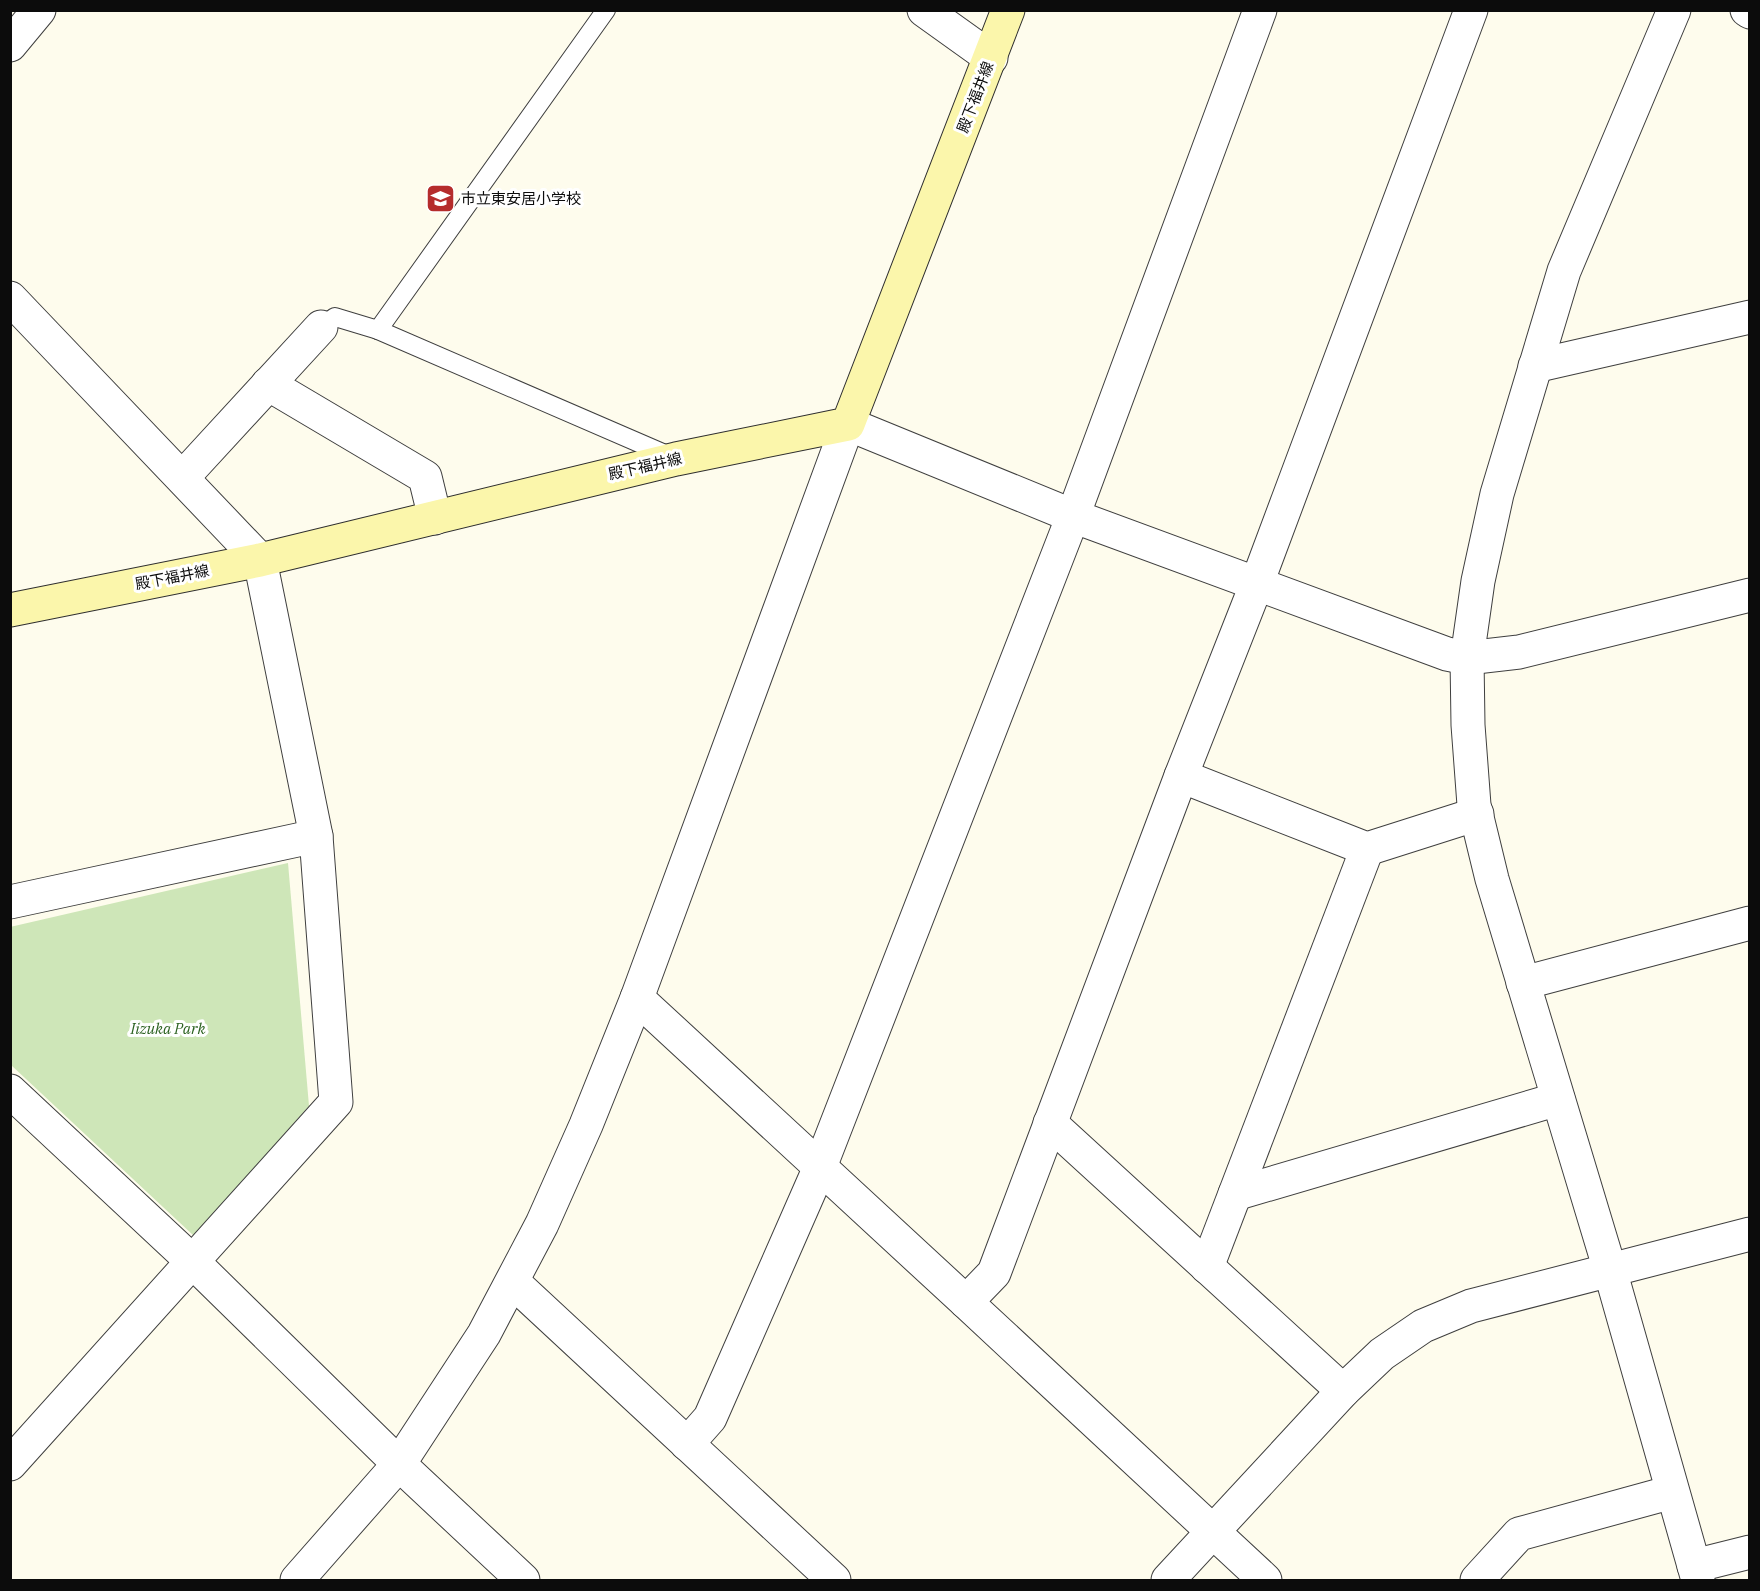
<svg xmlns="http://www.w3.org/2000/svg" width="1760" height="1591" viewBox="0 0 1760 1591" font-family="'IBM Plex Serif','Noto Sans JP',serif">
	<rect width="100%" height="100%" fill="#fefced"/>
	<path fill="#cee6b8" d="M288,863L309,1106L194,1236L11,1065L10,927Z"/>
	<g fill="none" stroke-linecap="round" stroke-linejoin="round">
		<defs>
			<g id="service">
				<path d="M321,327L335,317L378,330L674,458"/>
				<path d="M378,330L606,10"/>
			</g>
			<g id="minor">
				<path d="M924,10L991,58"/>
				<path d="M1747,10L1750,12"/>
				<path d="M10,45L39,10"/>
				<path d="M1535,366L1750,317"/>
				<path d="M268,384L425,477L435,518"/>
				<path d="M848,424L1073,516L1447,654L1467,658L1519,652L1750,595"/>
				<path d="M183,477L321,327"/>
				<path d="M1181,776L1367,849L1477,814"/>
				<path d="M10,902L316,836"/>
				<path d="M1523,983L1750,923"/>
				<path d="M637,998L966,1302L1265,1580"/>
				<path d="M10,1091L192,1261L399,1464L523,1580"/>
				<path d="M1050,1123L1343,1391"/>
				<path d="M1235,1194L1558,1099"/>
				<path d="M1207,1267L1367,849"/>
				<path d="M513,1282L834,1580"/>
				<path d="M966,1302L994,1273L1181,776L1257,583L1471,10"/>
				<path d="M687,1444L710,1418L820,1167L1073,516L1260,10"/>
				<path d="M10,1464L336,1102L316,836L260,560"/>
				<path d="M1694,1566L1750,1552"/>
				<path d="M1477,1580L1519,1534L1672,1492"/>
			</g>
			<g id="tertiary">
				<path d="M1674,10L1564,271L1497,494L1478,581L1467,658L1468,725L1474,805L1492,879L1610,1270L1698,1580"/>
				<path d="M10,298L260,560"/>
				<path d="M297,1580L399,1464L484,1334L542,1224L586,1125L637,998L848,424"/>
				<path d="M1168,1580L1343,1391L1382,1354L1423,1326L1471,1306L1750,1234"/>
			</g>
			<path id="secondary" d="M10,610L260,560L676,459L848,424L1008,10"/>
		</defs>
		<use href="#service" stroke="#3f3f3f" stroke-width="20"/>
		<use href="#minor" stroke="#3f3f3f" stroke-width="35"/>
		<use href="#tertiary" stroke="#3f3f3f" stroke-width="35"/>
		<use href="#secondary" stroke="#2e2e2e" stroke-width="35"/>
		<use href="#service" stroke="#fff" stroke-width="18"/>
		<use href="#minor" stroke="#fff" stroke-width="33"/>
		<use href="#tertiary" stroke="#fff" stroke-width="33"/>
		<use href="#secondary" stroke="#fbf6ab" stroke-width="33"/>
	</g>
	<defs>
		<symbol id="school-square" viewBox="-11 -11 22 22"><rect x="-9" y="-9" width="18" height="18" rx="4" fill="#b52c2c" stroke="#fff"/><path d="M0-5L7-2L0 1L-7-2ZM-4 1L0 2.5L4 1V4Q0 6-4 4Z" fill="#fff"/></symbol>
	</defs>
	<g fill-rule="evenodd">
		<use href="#school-square" x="424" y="182" width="33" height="33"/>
	</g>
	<g text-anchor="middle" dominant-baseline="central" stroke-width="6" stroke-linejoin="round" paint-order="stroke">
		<g font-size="15" fill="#0c0c0c" stroke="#fff">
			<text transform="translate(975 97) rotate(-69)">殿下福井線</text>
			<text transform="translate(645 466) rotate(-13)">殿下福井線</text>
			<text transform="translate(172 577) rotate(-11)">殿下福井線</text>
		</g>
		<g font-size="15" fill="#0c0c0c" stroke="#fff" text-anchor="start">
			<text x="461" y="198">市立東安居小学校</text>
		</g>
		<g font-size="15" font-style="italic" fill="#2b6120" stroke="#fff">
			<text x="168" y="1028">Iizuka Park</text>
		</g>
	</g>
	<rect width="1760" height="1591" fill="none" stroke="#0c0c0c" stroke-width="24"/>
</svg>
